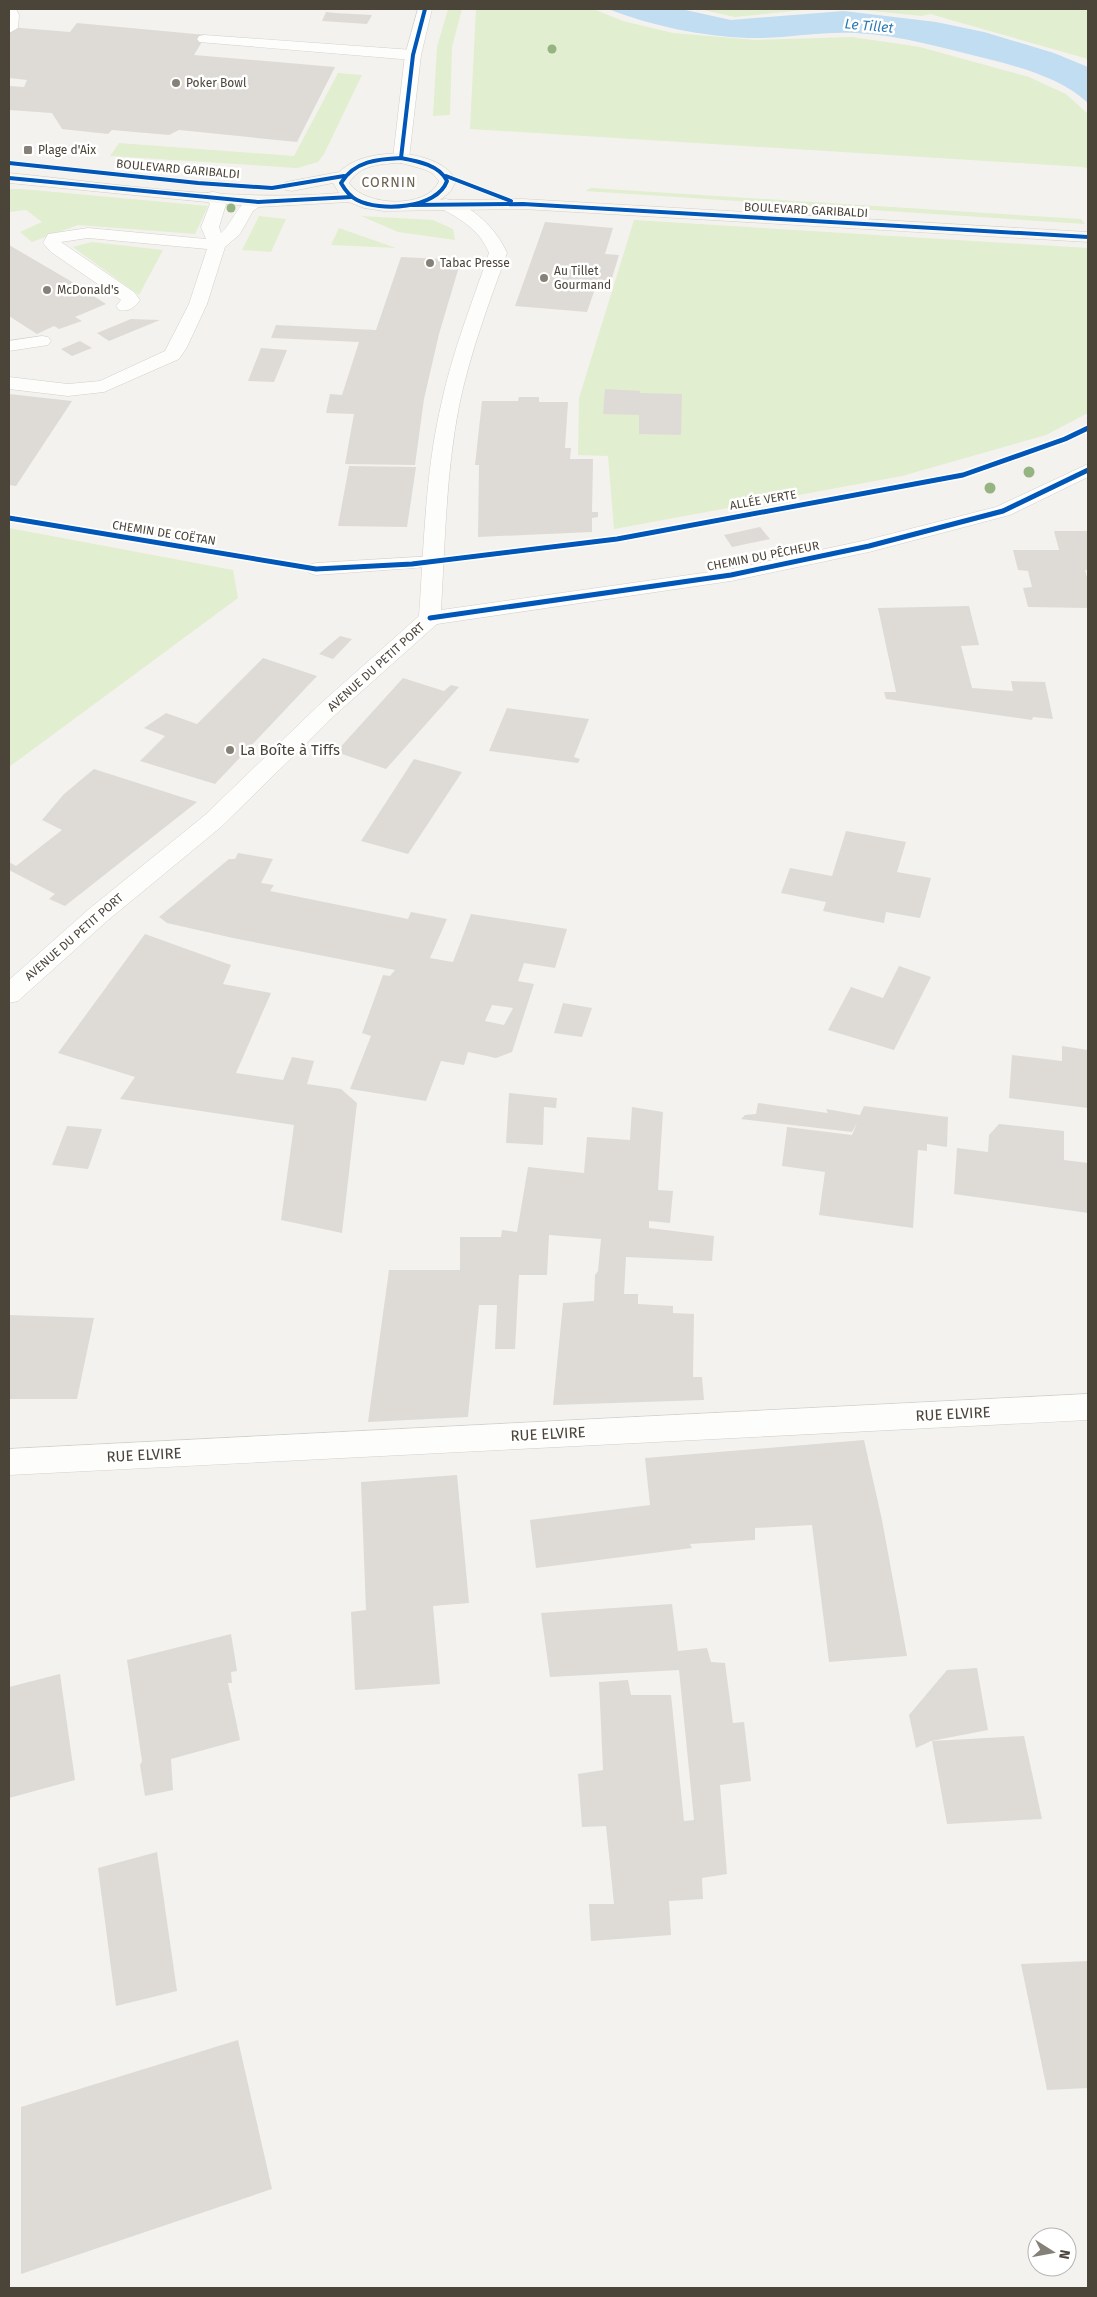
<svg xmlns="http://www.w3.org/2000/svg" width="1097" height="2297" viewBox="0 0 1097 2297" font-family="'Fira Sans',sans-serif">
	<rect width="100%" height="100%" fill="#f4f2ee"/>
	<g fill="#e1eecf">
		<path d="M448,9H462L452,47L450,115L433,116L437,47Z"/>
		<path d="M476,9H593L623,21L673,33L756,40L852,37L920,47L1029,77L1066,94L1088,114V169L1083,167L470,129Z"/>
		<path d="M699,9H813L735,17Z"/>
		<path d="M853,9H1088V59L930,14L922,16Z"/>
		<path d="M338,73L362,75L324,154L318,162L297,168L110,156L119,143L294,156Z"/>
		<path d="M591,188L1081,219L1085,224L585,191Z"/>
		<path d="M9,189H22L208,206L195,234L78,225L32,242L20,232L42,222L26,210L9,212Z"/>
		<path d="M259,216L286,219L271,252L242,250Z"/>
		<path d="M361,216L433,220L453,229L455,240L398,232Z"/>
		<path d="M634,220L1088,248V413L1046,435L902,476L614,529L608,456L578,455L579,398Z"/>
		<path d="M339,228L396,248L331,245Z"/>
		<path d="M92,242L163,250L139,295L73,247Z"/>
		<path d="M9,528L233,570L238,598L9,767Z"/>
	</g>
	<path fill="#c0ddf1" d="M608,9H681L731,20L844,11L936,22L984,32L1054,53L1088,67V103C1064,80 1024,68 992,60C947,49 901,35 855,33C819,31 784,39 748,38C700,36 652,26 608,9Z"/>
	<g fill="#dedbd6" fill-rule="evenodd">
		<path d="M326,12L336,13L372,15L367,24L322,21Z"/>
		<path d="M77,23L206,35L194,55L335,67L297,142L179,130L169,135L112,130L108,134L62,129L52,113L9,110V86L24,87L27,80L9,78V27L70,32Z"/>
		<path d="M545,222L613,228L605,254L619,255L611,281L598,280L587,312L515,306Z"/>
		<path d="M9,245L86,290H84L106,304L75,317L82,321L59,329L54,326L37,334L9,316Z"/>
		<path d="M401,257L461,260L439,334L424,399L415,465L345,464L354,414L326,413L330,394L342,395L359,342L271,338L276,325L376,330Z"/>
		<path d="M131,319L160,320L109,341L97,333Z"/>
		<path d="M80,341L92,348L72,356L61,349Z"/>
		<path d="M261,348L287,350L274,382L248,381Z"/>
		<path d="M605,389L640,391V393L682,394L681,435L639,434V415L603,414Z"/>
		<path d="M9,394L72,401L16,486L9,485Z"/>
		<path d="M519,397H539V402H568L565,448H571L570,459H593L592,512H598V517L592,518V532L478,537L479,465H475L482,401H518Z"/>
		<path d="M349,466L416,467L407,527L338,526Z"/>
		<path d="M760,527L770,539L732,547L724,535Z"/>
		<path d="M1054,531H1088V570H1085L1088,581V608L1028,607L1023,588L1032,587L1028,571L1018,570L1013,550H1059Z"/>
		<path d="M969,606L979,645L961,646L972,688L1013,691L1011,681L1045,682L1053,719L1033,717L1032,720L886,699L884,692H896L878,608Z"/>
		<path d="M340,636L352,639L333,659L319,654Z"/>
		<path d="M263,658L317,676L215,784L140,761L165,736L144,728L166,713L197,724Z"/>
		<path d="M403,678L444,691L451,685L459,687L386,769L336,752Z"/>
		<path d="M507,708L589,719L574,757L580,759L578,763L489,751Z"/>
		<path d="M414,759L462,772L408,854L361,841Z"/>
		<path d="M94,769L197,802L65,906L49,899L55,894L9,870V862L16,866L62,830L42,820L64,794Z"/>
		<path d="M846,831L906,842L897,872L931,878L920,918L886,912L884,923L823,911L826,902L781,893L790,868L832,876Z"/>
		<path d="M238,853L273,859L261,883L274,885L270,891L408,919L411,912L447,919L430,958L453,962L471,914L567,929L555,968L524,963L518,981L534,984L512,1052L496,1058L468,1052L464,1065L441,1061L426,1101L350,1089L371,1036L362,1033L383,975L390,976L395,970L233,938L167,923L159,917L229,859H235ZM492,1005L513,1008L504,1025L485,1021Z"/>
		<path d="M145,934L231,965L223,984L271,993L236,1073L283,1080L292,1057L314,1061L307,1084L341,1089L357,1103L342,1233L281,1220L294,1125L120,1099L135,1077L58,1053Z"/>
		<path d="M899,966L931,977L894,1050L828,1030L851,987L883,998Z"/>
		<path d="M563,1003L592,1008L582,1037L554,1033Z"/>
		<path d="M1062,1046L1088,1050V1108L1009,1098L1012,1055L1062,1061Z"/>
		<path d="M509,1093L557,1098L556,1108L544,1107L543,1145L506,1143Z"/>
		<path d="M758,1103L828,1113L826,1109L860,1115L864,1106L948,1117L947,1147L927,1144V1151L918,1150L913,1228L819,1215L825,1172L782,1166L787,1127L852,1135L857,1123L852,1132L741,1119L745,1115L756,1114Z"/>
		<path d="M632,1107L663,1112L658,1190L673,1191L670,1223L649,1221V1228L714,1236L712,1261L626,1257L624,1294H638V1304L673,1306V1313L694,1314L693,1377H702L704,1400L553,1405L563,1303L594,1301L595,1275L598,1271L601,1239L549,1235L547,1275H519L515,1349H495L497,1305H479L468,1417L368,1422L389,1270H460V1237H501L502,1230L517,1232L528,1167L584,1173L587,1137L630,1140Z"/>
		<path d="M999,1124L1064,1131V1160L1088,1163V1213L954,1194L957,1148L988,1152L989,1135Z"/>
		<path d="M67,1126L102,1129L88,1169L52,1165Z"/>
		<path d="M9,1315L94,1318L77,1399H9Z"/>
		<path d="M864,1440L882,1520L907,1656L829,1662L812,1525L755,1528V1540L690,1544L692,1548L536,1568L530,1520L650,1505L645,1458Z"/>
		<path d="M457,1475L469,1603L433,1606L440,1684L355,1690L351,1612L366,1610L361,1482Z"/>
		<path d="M672,1604L678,1651L707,1648L711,1662L725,1663L733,1723L744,1722L751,1781L720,1785L727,1874L702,1878L703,1899L669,1901L671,1935L591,1941L589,1904H614L606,1826L582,1827L578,1774L603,1770L599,1682L628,1680L631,1695H671L684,1821L694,1820L679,1670L550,1677L541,1613Z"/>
		<path d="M231,1634L237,1671L231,1672L232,1683H228L240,1740L171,1759L173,1790L145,1796L140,1765L142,1761L127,1660Z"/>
		<path d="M977,1668L988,1730L931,1741L916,1748L909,1715L947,1670Z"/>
		<path d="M60,1674L75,1780L9,1798V1687Z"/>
		<path d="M1024,1736L1042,1819L947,1824L932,1741Z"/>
		<path d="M157,1852L177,1991L116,2006L98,1868Z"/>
		<path d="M1088,1961V2088L1047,2090L1021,1964Z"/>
		<path d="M238,2040L272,2189L21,2274V2107Z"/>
	</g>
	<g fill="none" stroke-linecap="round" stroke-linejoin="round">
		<defs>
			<g id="service">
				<path d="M9,9H16L19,15L18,28L11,32H9Z"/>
				<path d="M204,35L413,50L421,55L413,60L199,42L197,39L199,36Z"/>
				<path d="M213,192L219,193L226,204L219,227L221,233C235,221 240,193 264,198L266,202L253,211L240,234L225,247L207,304L187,347L179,359L104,392L68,396L9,389V377L68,384L100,381L165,351L189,304L207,249L88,238L61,242L134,292L140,300C134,308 129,312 119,310L116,306L121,300L51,252L43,243L48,234L88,228L206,239L201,227L210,204L205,197L207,193Z"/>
				<path d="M42,336L48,337L51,341L48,345L9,351V341Z"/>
				<path d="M434,556L441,558L444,562L441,566L316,575L309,573L306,569L309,565L316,563Z"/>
			</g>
			<path id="minor" d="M1088,1394V1420L9,1475V1449Z"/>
			<g id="tertiary">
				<path d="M418,9H432L421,55L409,158L401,163L393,158L405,55Z"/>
				<path d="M446,199C473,206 496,228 507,253C489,303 470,353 459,406C446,473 445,542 441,610L731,569L867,540L996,507L1088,464V477L1010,515L869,552L731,581L437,624L335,715L221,827L107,921L18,1001L9,1003V980L89,909L205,815L319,705L419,616C424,546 425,474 441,405C452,353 472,303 489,253C480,230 461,219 440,208L438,204L440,200Z"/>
			</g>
			<path id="secondary" d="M401,153C421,156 446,161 456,181L450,192L440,200L523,199L1088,232V242L523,209L384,211L364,208L349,202L258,207L9,183V173C118,184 229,202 339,193L333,183L292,191L286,190L284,186L286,182L339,172C356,156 379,154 401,153ZM401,163L423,169L432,173L439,181C428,209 365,207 349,183C360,164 382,164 401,163Z"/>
		</defs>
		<use href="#service" stroke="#d2d0cb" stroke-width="1"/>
		<use href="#minor" stroke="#d2d0cb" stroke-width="1"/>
		<use href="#tertiary" stroke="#d2d0cb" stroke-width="1"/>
		<use href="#secondary" stroke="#d3cfc5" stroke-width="1"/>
		<use href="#service" fill="#fdfdfc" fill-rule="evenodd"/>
		<use href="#minor" fill="#fdfdfc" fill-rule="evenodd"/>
		<use href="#tertiary" fill="#fdfdfc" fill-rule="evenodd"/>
		<use href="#secondary" fill="#f7f6f1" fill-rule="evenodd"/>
		<defs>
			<g id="cycleway-far1">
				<path d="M401,158C417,161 440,165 447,181C437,209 380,212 357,200C349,196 345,190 341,183C354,161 378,159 401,158Z"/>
				<path d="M401,158L413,55L425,9"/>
				<path d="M9,163L198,183L272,188L344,176"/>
				<path d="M446,176L511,201"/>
				<path d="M9,178L258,202L351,197"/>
				<path d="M412,205L523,204L1088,237"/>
			</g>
			<g id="cycleway">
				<path d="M9,518L316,569L412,564L617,539L963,475L1065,439L1088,428"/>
				<path d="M430,618L731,575L869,546L1003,511L1088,470"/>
			</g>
		</defs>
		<use href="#cycleway-far1" stroke="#fff" stroke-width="5.5"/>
		<use href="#cycleway" stroke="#fff" stroke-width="8"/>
		<use href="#cycleway-far1" stroke="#0057b8" stroke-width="4"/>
		<use href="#cycleway" stroke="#0057b8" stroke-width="5"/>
	</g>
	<g fill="#96b382">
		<circle cx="552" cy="49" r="4.5"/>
		<circle cx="231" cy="208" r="4.5"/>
		<circle cx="1029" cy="472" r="5.5"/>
		<circle cx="990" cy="488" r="5.5"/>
	</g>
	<g fill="#868178" stroke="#fff" stroke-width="2">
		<circle cx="176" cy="83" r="5"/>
		<rect x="23" y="145" width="10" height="10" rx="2.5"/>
		<circle cx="430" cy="263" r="5"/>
		<circle cx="544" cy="278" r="5"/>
		<circle cx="47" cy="290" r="5"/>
		<circle cx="230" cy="750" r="5"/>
	</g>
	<g text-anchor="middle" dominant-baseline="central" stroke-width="5" stroke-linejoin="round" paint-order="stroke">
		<g font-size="12" fill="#4b4439" stroke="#fff" text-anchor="start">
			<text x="186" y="83">Poker Bowl</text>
			<text x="38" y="150">Plage d'Aix</text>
			<text x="440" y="263">Tabac Presse</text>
			<text x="554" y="271">Au Tillet<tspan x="554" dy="14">Gourmand</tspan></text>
			<text x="57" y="290">McDonald's</text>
		</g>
		<g font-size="12" fill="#4b4439" stroke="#fff">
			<text transform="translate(178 169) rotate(5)">BOULEVARD GARIBALDI</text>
			<text transform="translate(806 210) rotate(3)">BOULEVARD GARIBALDI</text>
			<text transform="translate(763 500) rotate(-10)">ALLÉE VERTE</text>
			<text transform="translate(164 533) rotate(9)">CHEMIN DE COËTAN</text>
			<text transform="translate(763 556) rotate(-11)">CHEMIN DU PÊCHEUR</text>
			<text transform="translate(376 667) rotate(-42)">AVENUE DU PETIT PORT</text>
			<text transform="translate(74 937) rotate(-41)">AVENUE DU PETIT PORT</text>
		</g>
		<g font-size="14" font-style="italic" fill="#2e7ab2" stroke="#fff">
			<text transform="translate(869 26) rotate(5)">Le Tillet</text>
		</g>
		<g font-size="14" letter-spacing="1" fill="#6e6250" stroke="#fff">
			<text x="389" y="182">CORNIN</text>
		</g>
		<g font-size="15" fill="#4b4439" stroke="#fff" text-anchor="start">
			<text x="240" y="750">La Boîte à Tiffs</text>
		</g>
		<g font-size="15" fill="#4b4439" stroke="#fff">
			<text transform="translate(953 1414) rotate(-3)">RUE ELVIRE</text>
			<text transform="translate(548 1434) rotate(-3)">RUE ELVIRE</text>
			<text transform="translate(144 1455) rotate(-3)">RUE ELVIRE</text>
		</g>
	</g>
	<rect width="1097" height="2297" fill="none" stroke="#4b4439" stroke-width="20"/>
	<g transform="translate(1052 2252) rotate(101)"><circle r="24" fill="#ffffff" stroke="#b7b4b0"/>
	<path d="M0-4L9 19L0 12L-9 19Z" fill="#868178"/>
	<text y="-8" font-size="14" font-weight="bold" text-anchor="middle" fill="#4b4439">N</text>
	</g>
</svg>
